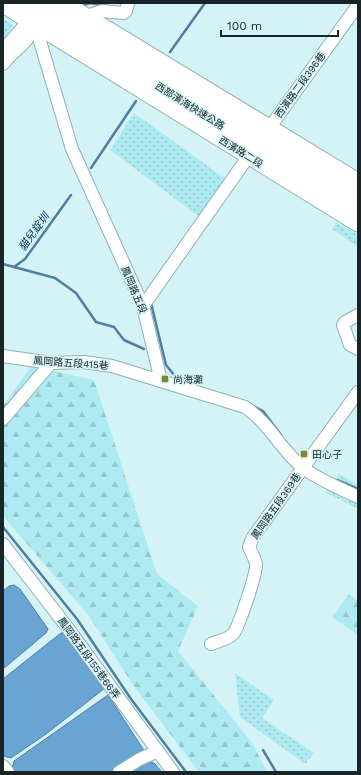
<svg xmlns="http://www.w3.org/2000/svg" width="361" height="775" viewBox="0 0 361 775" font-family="'Work Sans','Noto Sans TC',sans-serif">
	<defs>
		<pattern id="grass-dots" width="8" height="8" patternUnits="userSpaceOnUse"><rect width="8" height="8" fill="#aeeaf1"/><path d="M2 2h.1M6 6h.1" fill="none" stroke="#95c9ce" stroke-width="1.8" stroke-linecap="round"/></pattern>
		<pattern id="forest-firs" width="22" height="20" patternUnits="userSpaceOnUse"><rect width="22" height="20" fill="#aeeaf1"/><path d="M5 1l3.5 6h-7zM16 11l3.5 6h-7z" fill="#95c9ce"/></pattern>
	</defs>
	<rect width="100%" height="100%" fill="#d4f3f7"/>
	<g fill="url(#grass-dots)">
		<path d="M3,19L14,25L3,40Z"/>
		<path d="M134,113L227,180L201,218L110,150Z"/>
		<path d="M337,222L358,235V247L332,229Z"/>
		<path d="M339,474L358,485V490L336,479Z"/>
		<path d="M330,486L358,500V509L325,492Z"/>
		<path d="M235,673L274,700L262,718L314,753L305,764L240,717Z"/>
	</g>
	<g fill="url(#forest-firs)">
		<path d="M31,366L94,380L157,574L198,606L178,651L253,744L267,772H199L133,685L89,616L3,516V406Z"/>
		<path d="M349,594L358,601V635L332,617Z"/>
	</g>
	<g fill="#6aa4d3" stroke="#527e9f">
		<path d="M14,585L20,589L48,629L46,633L3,669V591L9,586Z"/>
		<path d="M61,633H67L105,688L46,734L11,758L3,756V679Z"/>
		<path d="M108,695L145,752L114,772H13L12,769L14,761Z"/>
		<path d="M145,761L154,763L162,772H129Z"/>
	</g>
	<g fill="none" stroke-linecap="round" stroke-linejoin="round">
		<g stroke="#527e9f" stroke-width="2.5">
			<path d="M84,5L90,3L107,6"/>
			<path d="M170,52L205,3"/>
			<path d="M91,168L136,101"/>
			<path d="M3,264L14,267L25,259L71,195"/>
			<path d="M14,267L55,278L76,293L96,322L114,327L124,340L144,349"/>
			<path d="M151,303L166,365L175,376L189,384"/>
			<path d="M251,405L263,411L281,435"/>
			<path d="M337,480L358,489"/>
			<path d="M3,527L77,619L131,699L186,772"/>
			<path d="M263,750L276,772"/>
		</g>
		<defs>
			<g id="minor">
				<path d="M87,16L102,11L124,13L126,11L128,3"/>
				<path d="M34,21L72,149L143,306L161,381"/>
				<path d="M3,50L26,24H35"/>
				<path d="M3,64C16,47 27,46 35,24"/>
				<path d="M270,127L358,5"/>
				<path d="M143,306L248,157"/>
				<path d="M358,315L345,322L343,325L350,345L358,349"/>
				<path d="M3,356L51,363L84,362L112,366L245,407C269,423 281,450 303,468C319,480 340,488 358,497"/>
				<path d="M3,419L51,363"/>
				<path d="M3,544L67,627L173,772"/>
				<path d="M211,644C218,641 229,639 233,634C238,629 258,570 256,564C255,558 251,552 249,547L253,537L358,392"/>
				<path d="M3,766L8,772"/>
				<path d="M119,772L140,759L158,751"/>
			</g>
			<g id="major">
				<path d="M65,3L358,181"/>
				<path d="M3,5L358,224"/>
			</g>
			<g id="highway">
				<path d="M23,3L358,210"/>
				<path d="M47,3L358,195"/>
			</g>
		</defs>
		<use href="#minor" stroke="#91afb2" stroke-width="14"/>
		<use href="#major" stroke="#91afb2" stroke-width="17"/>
		<use href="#highway" stroke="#91afb2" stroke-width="19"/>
		<use href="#minor" stroke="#fff" stroke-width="12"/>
		<use href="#major" stroke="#fff" stroke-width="15"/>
		<use href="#highway" stroke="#fff" stroke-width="17"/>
	</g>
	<g fill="#83832c" stroke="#d4f3f7" stroke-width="1.5">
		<rect x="161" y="375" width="8" height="8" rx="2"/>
		<rect x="300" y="450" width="8" height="8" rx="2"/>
	</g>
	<g text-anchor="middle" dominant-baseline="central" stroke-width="3" stroke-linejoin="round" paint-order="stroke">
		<g font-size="10" fill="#192426" stroke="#d4f3f7">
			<text transform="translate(300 85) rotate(-54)">西濱路二段396巷</text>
			<text transform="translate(190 106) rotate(32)">西部濱海快速公路</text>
			<text transform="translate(241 152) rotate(32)">西濱路二段</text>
			<text transform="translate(134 290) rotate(67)">鳳岡路五段</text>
			<text transform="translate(71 363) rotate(4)">鳳岡路五段415巷</text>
			<text transform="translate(276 506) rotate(-55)">鳳岡路五段369巷</text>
			<text transform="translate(89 658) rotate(54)">鳳岡路五段155巷66弄</text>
		</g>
		<g font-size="10" fill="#192426" stroke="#d4f3f7" text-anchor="start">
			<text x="173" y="379">尚海灘</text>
			<text x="312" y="454">田心子</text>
		</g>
		<g font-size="11" font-style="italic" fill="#033251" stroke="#d4f3f7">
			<text transform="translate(34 232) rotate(-54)">貓兒錠圳</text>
		</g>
	</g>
	<rect width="361" height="775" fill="none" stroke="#192426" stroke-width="8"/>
	<path d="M221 30v6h117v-6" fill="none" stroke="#192426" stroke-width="2"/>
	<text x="227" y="30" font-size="12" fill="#192426" stroke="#d4f3f7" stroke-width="3" paint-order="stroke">100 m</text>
</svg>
